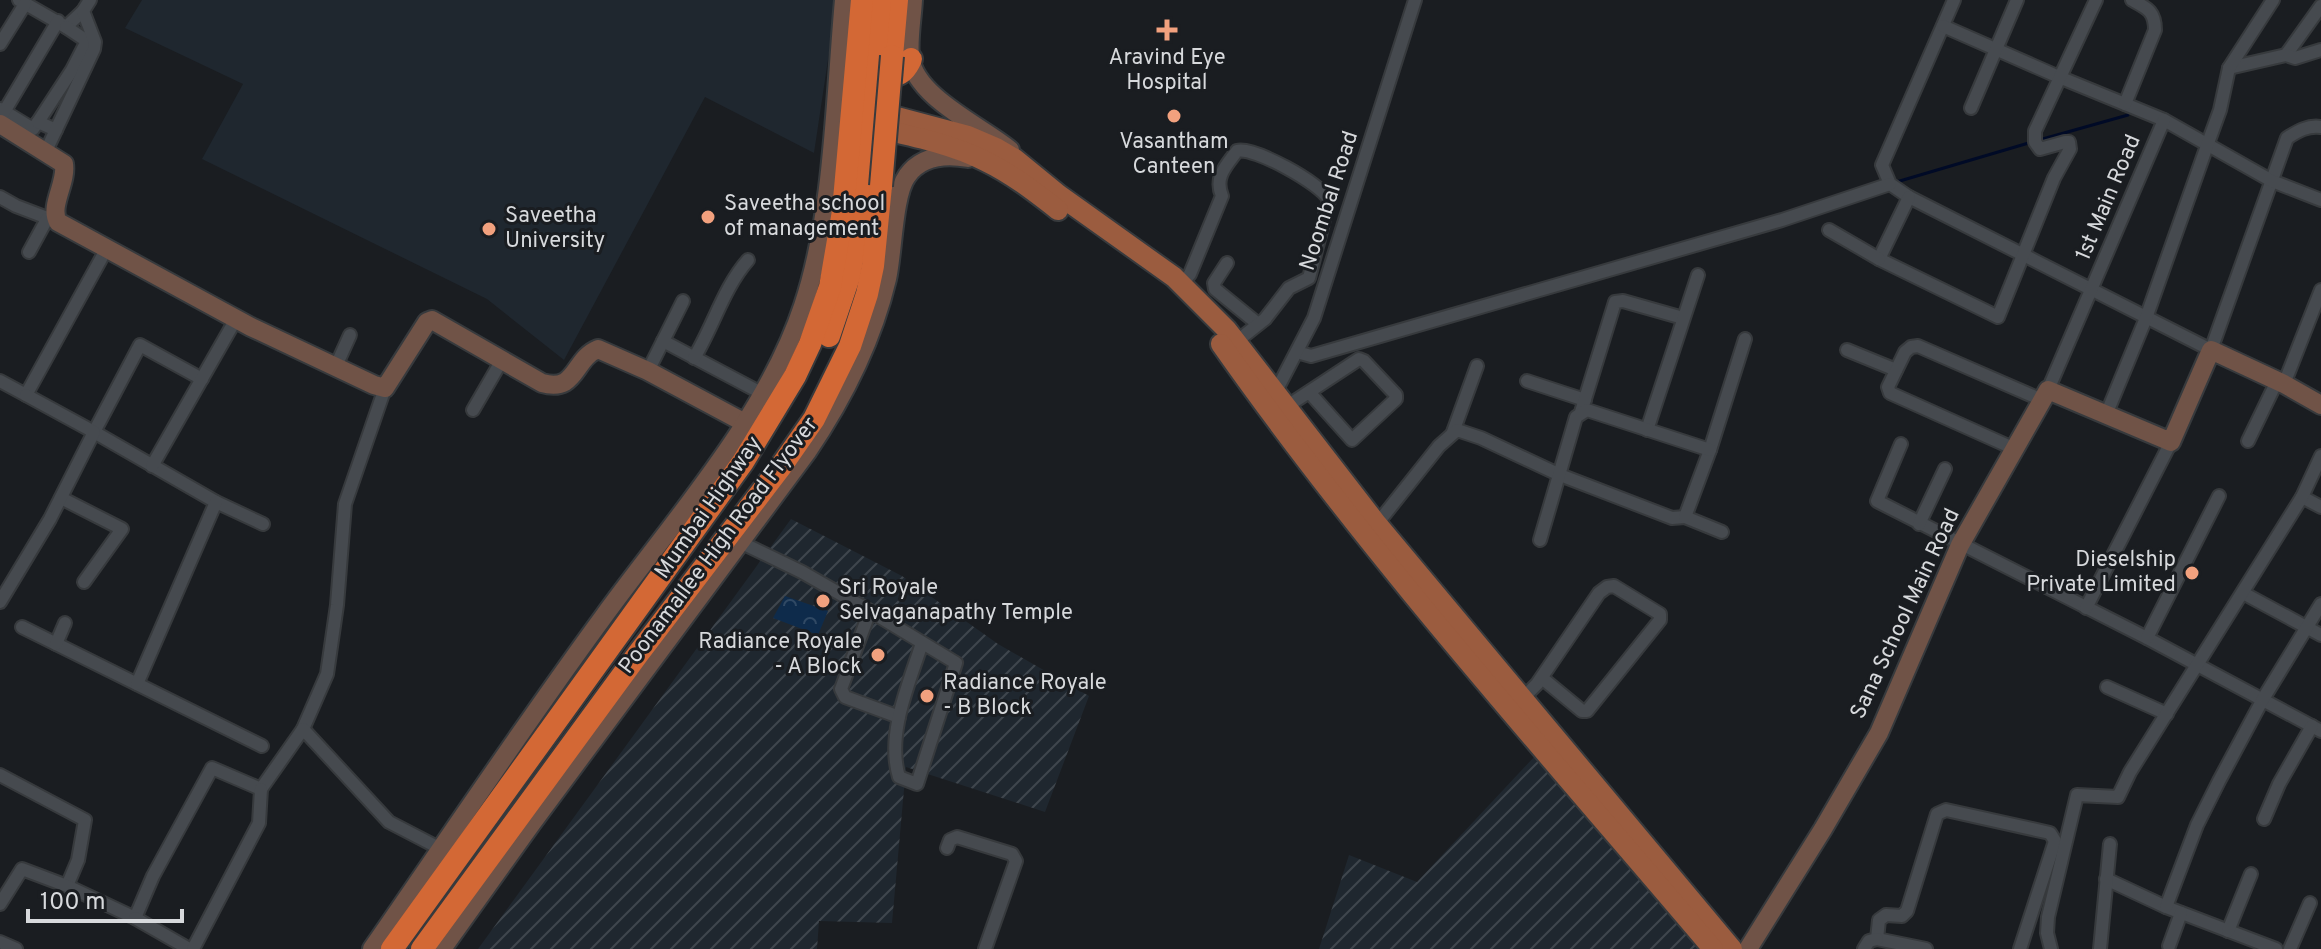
<svg xmlns="http://www.w3.org/2000/svg" width="2321" height="949" viewBox="0 0 2321 949" font-family="Overpass,sans-serif">
	<defs>
		<pattern id="industrial-furrows" width="10" height="10" patternUnits="userSpaceOnUse" patternTransform="scale(2)"><rect width="10" height="10" fill="#1f272f"/><path d="M-1 1l2-2M0 10L10 0M9 11l2-2" fill="none" stroke="#3f464d"/></pattern>
		<pattern id="park-crowns" width="20" height="18" patternUnits="userSpaceOnUse" patternTransform="scale(2)"><rect width="20" height="18" fill="#0e2b4b"/><path d="M2 6a3 3 0 1 1 6 0M12 15a3 3 0 1 1 6 0" fill="none" stroke="#304964"/></pattern>
	</defs>
	<rect width="100%" height="100%" fill="#1a1d21"/>
	<path fill="#1f272f" d="M142,0H837L814,153L705,97L564,360L487,299L202,159L243,84L125,28Z"/>
	<g fill="url(#industrial-furrows)">
		<path d="M791,519L902,576L998,644L1089,696L1045,812L906,767L892,923L819,921L817,949H478Z"/>
		<path d="M1535,756L1701,949H1319L1349,855L1417,882Z"/>
	</g>
	<path fill="url(#park-crowns)" d="M785,596L828,611L818,635L773,618Z"/>
	<g fill="none" stroke-linecap="round" stroke-linejoin="round">
		<g stroke="#000a26" stroke-width="3">
			<path d="M2039,140L2128,115"/>
			<path d="M1893,183L2032,142"/>
		</g>
		<defs>
			<g id="street">
				<path d="M19,0L66,27L83,11"/>
				<path d="M1954,0L1882,165L1890,184L1909,197L2211,350L2287,138C2298,131 2308,125 2321,127"/>
				<path d="M1943,26L2059,77L2164,120L2272,181L2321,200"/>
				<path d="M0,44L25,4"/>
				<path d="M2286,55L2321,6"/>
				<path d="M2229,68L2286,55L2295,58L2321,50"/>
				<path d="M2125,104L2155,30C2155,11 2147,8 2132,0"/>
				<path d="M1971,108L2017,0"/>
				<path d="M0,109L33,129L38,122"/>
				<path d="M4,112L58,21"/>
				<path d="M56,130L38,122L72,70L87,41L66,27"/>
				<path d="M46,151L94,49L95,42L83,11L90,0"/>
				<path d="M0,197L16,206L58,222"/>
				<path d="M1909,197L1879,259L1998,317L2054,178L2070,149L2069,142H2065L2040,149L2035,142V131L2096,0"/>
				<path d="M1829,230L1879,259"/>
				<path d="M29,252L47,219"/>
				<path d="M1227,263L1214,283L1215,289L1258,324"/>
				<path d="M1182,284L1190,274L1222,196C1214,177 1226,166 1237,151C1253,146 1322,184 1329,200L1309,278L1289,288L1265,319L1236,342"/>
				<path d="M663,341L763,394"/>
				<path d="M1847,350L1896,370"/>
				<path d="M1297,352L1311,356L1782,220L1890,184"/>
				<path d="M694,358C713,327 724,287 748,260"/>
				<path d="M336,366L350,335"/>
				<path d="M648,371L683,301"/>
				<path d="M202,379L140,345L94,432L216,502L263,524"/>
				<path d="M0,381L26,395L107,248"/>
				<path d="M1527,381L1585,400"/>
				<path d="M2284,384L2321,290"/>
				<path d="M2048,390L2164,120"/>
				<path d="M1274,395L1314,318L1415,0"/>
				<path d="M1286,407L1359,359L1364,361L1396,395V399L1352,440L1309,392"/>
				<path d="M473,410L502,360"/>
				<path d="M1581,412L1615,302L1623,301L1683,318"/>
				<path d="M2106,415L2146,318L2208,143L2220,110L2229,68L2273,0"/>
				<path d="M1647,430L1698,275"/>
				<path d="M1453,432L1477,366"/>
				<path d="M2248,441L2277,381"/>
				<path d="M1901,444L1877,501L2147,638L2321,731"/>
				<path d="M2015,449L1890,393L1888,387L1905,352L1911,347L1918,346L2042,400"/>
				<path d="M152,466L236,319"/>
				<path d="M2302,497L2321,507"/>
				<path d="M61,498L122,529L84,582"/>
				<path d="M1377,524L1439,446L1457,430L1481,438L1560,475L1672,518L1685,517"/>
				<path d="M1919,524L1945,469"/>
				<path d="M1722,532L1685,517L1710,450L1745,339"/>
				<path d="M1540,540L1576,417L1587,410L1710,450"/>
				<path d="M740,542L802,572L870,611L841,689L845,697L899,717"/>
				<path d="M2243,593L2321,635"/>
				<path d="M0,602L50,519L94,432L26,395"/>
				<path d="M2086,608L2171,442"/>
				<path d="M870,611L956,663L917,784L899,777C886,734 909,684 922,643"/>
				<path d="M22,627L262,746"/>
				<path d="M2147,638L2219,496"/>
				<path d="M56,644L65,623"/>
				<path d="M137,684L216,502"/>
				<path d="M2107,687L2167,714"/>
				<path d="M1523,698L1537,684L1599,593L1607,587L1614,586L1660,614V620L1587,711H1582L1542,678"/>
				<path d="M303,729L327,674L337,605L345,504L385,388"/>
				<path d="M0,775L85,820L78,860L67,886"/>
				<path d="M2264,819L2279,784L2312,726"/>
				<path d="M947,848L950,840L957,837L1012,854L1016,861L985,949"/>
				<path d="M2106,879L2166,907L2276,949"/>
				<path d="M0,904L22,869L67,886L135,918L153,876L212,768L261,789L303,729L389,822L441,849"/>
				<path d="M2166,907L2197,825L2219,781L2263,699L2321,604"/>
				<path d="M135,918L189,949"/>
				<path d="M2228,931L2251,874"/>
				<path d="M1877,939L1879,920L1886,915L1902,916L1907,911L1937,814L1946,810L2050,833L2055,841L2020,949"/>
				<path d="M1877,939L1926,949"/>
				<path d="M0,942L16,949"/>
				<path d="M2169,946L2181,913"/>
				<path d="M193,949L259,823L261,789"/>
				<path d="M1864,949L1869,941L1877,939"/>
				<path d="M2051,949L2047,933L2048,917L2077,795L2118,797L2130,772L2302,497L2321,456"/>
				<path d="M2100,949L2110,844"/>
				<path d="M2290,949L2310,903"/>
			</g>
			<g id="secondary">
				<path d="M913,0C912,19 908,39 910,57C915,97 981,126 1010,150"/>
				<path d="M0,124L64,164C67,183 49,206 58,222L251,327L374,385L385,388L427,322L432,320L542,383C577,393 573,359 598,349L648,371L745,423"/>
				<path d="M372,949C449,838 524,725 604,616C673,521 766,418 803,306C834,213 835,98 844,0"/>
				<path d="M442,949L532,823L807,452C843,399 872,342 887,279C893,253 893,195 907,176C921,156 945,154 968,158"/>
				<path d="M1748,949L1823,829L1879,733L1960,545L2048,390L2171,442L2211,350L2284,384L2321,405"/>
			</g>
			<g id="primary">
				<path d="M874,111L968,136L996,148L1015,159L1059,195L1174,277L1227,330L1377,524L1732,949"/>
				<path d="M871,127C910,136 949,143 985,161C1012,174 1035,192 1058,210"/>
				<path d="M1221,344C1370,556 1546,752 1713,949"/>
			</g>
			<g id="highway">
				<path d="M892,56L897,0"/>
				<path d="M877,65C889,82 903,77 911,59"/>
				<path d="M829,336L849,277L859,224L880,0"/>
				<path d="M392,949L743,462L795,376L810,344L830,287L843,211L862,0"/>
				<path d="M422,949L638,654L782,465L814,419L850,346L867,294L873,266L881,186"/>
			</g>
		</defs>
		<use href="#street" stroke="#373a3d" stroke-width="16"/>
		<use href="#secondary" stroke="#373a3d" stroke-width="22"/>
		<use href="#primary" stroke="#373a3d" stroke-width="24"/>
		<use href="#highway" stroke="#373a3d" stroke-width="26"/>
		<use href="#street" stroke="#464a4f" stroke-width="12"/>
		<use href="#secondary" stroke="#705347" stroke-width="18"/>
		<use href="#primary" stroke="#9b5c3f" stroke-width="20"/>
		<use href="#highway" stroke="#d36835" stroke-width="22"/>
		<defs>
			<path id="highway-bridge" d="M881,186L892,56"/>
		</defs>
		<use href="#highway-bridge" stroke="#373a3d" stroke-width="26" stroke-linecap="butt"/>
		<use href="#highway-bridge" stroke="#d36835" stroke-width="22"/>
	</g>
	<g fill="#f2a17e" stroke="#1a1d21" stroke-width="3">
		<path d="M1163 18h8v8h8v8h-8v8h-8v-8h-8v-8h8z"/>
		<circle cx="1174" cy="116" r="8"/>
		<circle cx="708" cy="217" r="8"/>
		<circle cx="489" cy="229" r="8"/>
		<circle cx="2192" cy="573" r="8"/>
		<circle cx="823" cy="601" r="8"/>
		<circle cx="878" cy="655" r="8"/>
		<circle cx="927" cy="696" r="8"/>
	</g>
	<g text-anchor="middle" dominant-baseline="central" stroke-width="6" stroke-linejoin="round" paint-order="stroke">
		<g font-size="22" fill="#d7d9dc" stroke="#1a1d21" text-anchor="start">
			<text x="1167" y="58" text-anchor="middle">Aravind Eye<tspan x="1167" dy="25">Hospital</tspan></text>
			<text x="1174" y="142" text-anchor="middle">Vasantham<tspan x="1174" dy="25">Canteen</tspan></text>
			<text x="724" y="204">Saveetha school<tspan x="724" dy="25">of management</tspan></text>
			<text x="505" y="216">Saveetha<tspan x="505" dy="25">University</tspan></text>
			<text x="2176" y="560" text-anchor="end">Dieselship<tspan x="2176" dy="25">Private Limited</tspan></text>
			<text x="839" y="588">Sri Royale<tspan x="839" dy="25">Selvaganapathy Temple</tspan></text>
			<text x="862" y="642" text-anchor="end">Radiance Royale<tspan x="862" dy="25">- A Block</tspan></text>
			<text x="943" y="683">Radiance Royale<tspan x="943" dy="25">- B Block</tspan></text>
		</g>
		<g font-size="22" fill="#d7d9dc" stroke="#1a1d21">
			<text transform="translate(2109 198) rotate(-67)">1st Main Road</text>
			<text transform="translate(1330 201) rotate(-72)">Noombal Road</text>
			<text transform="translate(709 508) rotate(-55)">Mumbai Highway</text>
			<text transform="translate(719 546) rotate(-53)">Poonamallee High Road Flyover</text>
			<text transform="translate(1906 614) rotate(-65)">Sana School Main Road</text>
		</g>
	</g>
	<path d="M28 909v12h154v-12" fill="none" stroke="#d7d9dc" stroke-width="4"/>
	<text x="40" y="909" font-size="24" fill="#d7d9dc" stroke="#1a1d21" stroke-width="6" paint-order="stroke">100 m</text>
</svg>
